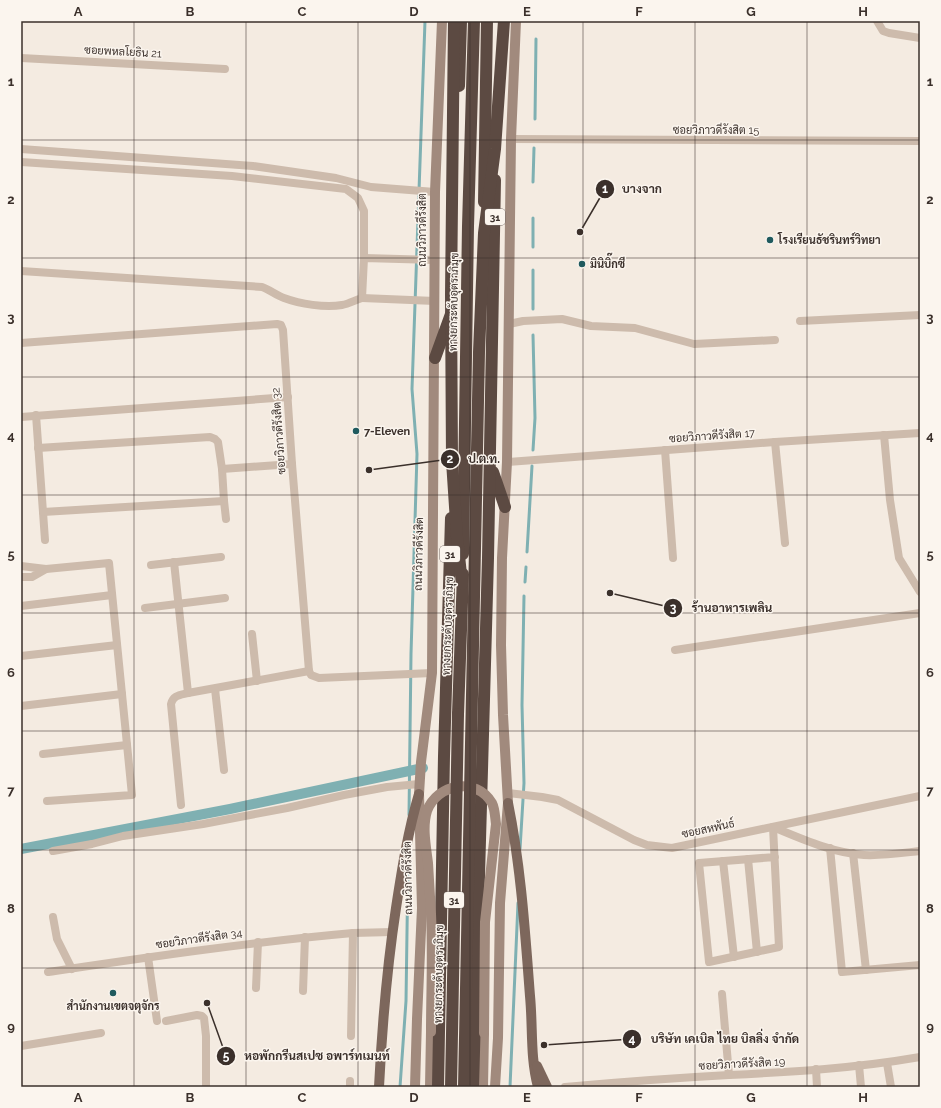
<svg xmlns="http://www.w3.org/2000/svg" width="941" height="1108" viewBox="0 0 941 1108" font-family="Raleway,Sarabun,sans-serif">
	<rect width="100%" height="100%" fill="#f4ebe1"/>
	<g fill="none" stroke-linecap="round" stroke-linejoin="round">
		<g stroke="#7fb0b2" stroke-width="3">
			<path d="M535,119L536,39"/>
			<path d="M533,182L534,148"/>
			<path d="M533,218V247"/>
			<path d="M533,309V270"/>
			<path d="M533,450L535,418L533,335"/>
			<path d="M527,552L532,466"/>
			<path d="M525,582L526,567"/>
			<path d="M409,815L411,654L417,454L412,389L425,21"/>
			<path d="M520,849L524,783L522,705L524,596"/>
			<path d="M400,1087L406,1001L408,863"/>
			<path d="M510,1087L518,903"/>
		</g>
		<path stroke="#7fb0b2" stroke-width="10" d="M21,849L230,809L423,768"/>
		<g stroke="#cdbbac" stroke-width="8">
			<path d="M877,21L883,31L889,33L920,38"/>
			<path d="M21,58L225,69"/>
			<path d="M511,139L920,141"/>
			<path d="M21,149L253,166L336,178L371,187L435,192"/>
			<path d="M21,162L232,176L346,189L358,198L364,211V258"/>
			<path d="M21,271L262,287C270,290 276,295 284,298C300,304 325,308 342,305C349,304 355,300 362,298L364,258L435,260"/>
			<path d="M362,298L435,301"/>
			<path d="M800,321L920,315"/>
			<path d="M509,324L523,321L562,319L591,326L635,328L694,344L775,340"/>
			<path d="M21,343L277,324L281,325L283,330L292,464L309,671L311,675L319,678L432,673"/>
			<path d="M36,415L45,540"/>
			<path d="M21,417L288,397"/>
			<path d="M884,435L890,500L899,558L920,592"/>
			<path d="M775,442L785,543"/>
			<path d="M38,448L210,437L215,439L218,442L222,469L224,501L43,512"/>
			<path d="M665,450L673,558"/>
			<path d="M507,462L775,442L920,433"/>
			<path d="M222,469L292,464"/>
			<path d="M224,501L226,519"/>
			<path d="M174,562L188,693L309,671"/>
			<path d="M151,565L221,557"/>
			<path d="M21,566L46,569L32,577H21"/>
			<path d="M46,569L109,563L132,795L47,801"/>
			<path d="M21,606L112,595"/>
			<path d="M145,608L225,598"/>
			<path d="M252,634L257,681"/>
			<path d="M675,650L920,613"/>
			<path d="M21,656L117,645"/>
			<path d="M215,689L224,770"/>
			<path d="M21,706L122,694"/>
			<path d="M43,754L127,745"/>
			<path d="M508,793L542,797L558,800L634,840L647,845L672,848L920,796"/>
			<path d="M181,805L171,704C173,695 180,695 188,693"/>
			<path d="M830,848L842,972L920,965"/>
			<path d="M53,851L92,844L123,836L203,824L287,808L344,795L387,787L419,784"/>
			<path d="M853,853L866,970"/>
			<path d="M775,857L699,863L709,962L779,947L773,827C802,839 833,853 864,855C883,856 902,853 920,851"/>
			<path d="M748,859L757,952"/>
			<path d="M723,861L734,957"/>
			<path d="M53,917L57,939L72,969"/>
			<path d="M148,957L157,1021"/>
			<path d="M48,972C150,957 251,942 353,933"/>
			<path d="M256,988L258,942"/>
			<path d="M303,991L305,937"/>
			<path d="M722,994L729,1075"/>
			<path d="M166,1021L197,1015L202,1016L204,1018L206,1036V1087"/>
			<path d="M351,1036L353,933L392,932"/>
			<path d="M21,1046L101,1033"/>
			<path d="M887,1063L891,1087"/>
			<path d="M859,1065L861,1087"/>
			<path d="M816,1069L817,1087"/>
			<path d="M350,1087V1081"/>
			<path d="M565,1087C619,1082 674,1078 729,1075C793,1072 857,1068 920,1057"/>
		</g>
		<g stroke="#a18a7d" stroke-width="10">
			<path d="M415,1087L417,1019L422,908L419,794L421,762L432,673L435,192L442,21"/>
			<path d="M430,1087L431,1032"/>
			<path d="M483,1087L484,1033"/>
			<path d="M495,1087L498,1038L500,903L508,803L503,715L501,645L502,558L507,462L511,139L516,21"/>
		</g>
		<g stroke="#7d675c" stroke-width="10">
			<path d="M508,803C521,867 525,931 530,996C533,1027 530,1057 538,1087"/>
			<path d="M537,1066L547,1087"/>
			<path d="M379,1087C382,1027 387,967 396,908C402,869 408,831 419,794"/>
		</g>
		<g stroke="#5c4a42" stroke-width="12">
			<path d="M459,86L461,21"/>
			<path d="M484,202L487,21"/>
			<path d="M435,358L451,314"/>
			<path d="M493,472L505,507"/>
			<path d="M463,554L468,226L474,21"/>
			<path d="M458,714L463,574"/>
			<path d="M438,1087L444,756L451,518"/>
			<path d="M473,1087L488,558L495,180"/>
		</g>
		<path stroke="#a18a7d" stroke-width="10" d="M431,1032C431,993 433,953 431,914C430,897 429,880 428,863C426,847 422,827 427,811C437,784 476,776 492,803C495,809 495,817 496,824L485,922L484,1033"/>
		<g stroke="#5c4a42" stroke-width="12">
			<path d="M454,21L451,295L452,461L457,537L462,584"/>
			<path d="M451,1087L458,714"/>
			<path d="M464,1087L479,352L484,233L495,149L504,21"/>
		</g>
	</g>
	<path fill="none" stroke="#3b302b" stroke-width="1" stroke-opacity="0.55" d="M134,21V1087M246,21V1087M358,21V1087M470,21V1087M583,21V1087M695,21V1087M807,21V1087M21,140H920M21,258H920M21,377H920M21,495H920M21,613H920M21,731H920M21,850H920M21,968H920"/>
	<g fill="#1f5a5e" stroke="#fbf5ee" stroke-width="1.5">
		<circle cx="770" cy="240" r="4"/>
		<circle cx="582" cy="264" r="4"/>
		<circle cx="356" cy="431" r="4"/>
		<circle cx="113" cy="993" r="4"/>
	</g>
	<g text-anchor="middle" dominant-baseline="central" stroke-width="3" stroke-linejoin="round" paint-order="stroke">
		<g fill="#fbf5ee" stroke="#756b66" stroke-width="1">
			<rect x="485" y="209" width="20" height="16" rx="3"/>
			<rect x="440" y="546" width="20" height="16" rx="3"/>
			<rect x="444" y="892" width="20" height="16" rx="3"/>
		</g>
		<g font-size="10" font-weight="bold" fill="#3b302b">
			<text x="495" y="217">31</text>
			<text x="450" y="554">31</text>
			<text x="454" y="900">31</text>
		</g>
		<g font-size="11" fill="#3b302b" stroke="#fbf5ee">
			<text transform="translate(123 52) rotate(3)">ซอยพหลโยธิน 21</text>
			<text x="716" y="130">ซอยวิภาวดีรังสิต 15</text>
			<text transform="translate(422 230) rotate(-90)">ถนนวิภาวดีรังสิต</text>
			<text transform="translate(454 302) rotate(-89)">ทางยกระดับอุตราภิมุข</text>
			<text transform="translate(279 431) rotate(-94)">ซอยวิภาวดีรังสิต 32</text>
			<text transform="translate(712 436) rotate(-4)">ซอยวิภาวดีรังสิต 17</text>
			<text transform="translate(419 554) rotate(-89)">ถนนวิภาวดีรังสิต</text>
			<text transform="translate(448 626) rotate(-88)">ทางยกระดับอุตราภิมุข</text>
			<text transform="translate(708 829) rotate(-12)">ซอยสหพันธ์</text>
			<text transform="translate(408 878) rotate(-91)">ถนนวิภาวดีรังสิต</text>
			<text transform="translate(199 939) rotate(-8)">ซอยวิภาวดีรังสิต 34</text>
			<text transform="translate(439 974) rotate(-89)">ทางยกระดับอุตราภิมุข</text>
			<text transform="translate(742 1064) rotate(-3)">ซอยวิภาวดีรังสิต 19</text>
		</g>
		<g font-size="11" font-weight="bold" fill="#3b302b" stroke="#fbf5ee" text-anchor="start">
			<text x="778" y="240">โรงเรียนธัชรินทร์วิทยา</text>
			<text x="590" y="264">มินิบิ๊กซี</text>
			<text x="364" y="431">7-Eleven</text>
			<text x="113" y="1006" text-anchor="middle">สำนักงานเขตจตุจักร</text>
		</g>
	</g>
	<path fill="none" stroke="#3b302b" stroke-width="1.5" d="M580 232L605 189M369 470L450 459M610 593L673 608M544 1045L632 1039M207 1003L226 1056"/>
	<g fill="#3b302b" stroke="#fbf5ee" stroke-width="1.5">
		<circle cx="580" cy="232" r="4"/>
		<circle cx="369" cy="470" r="4"/>
		<circle cx="610" cy="593" r="4"/>
		<circle cx="544" cy="1045" r="4"/>
		<circle cx="207" cy="1003" r="4"/>
		<circle cx="605" cy="189" r="10"/>
		<circle cx="450" cy="459" r="10"/>
		<circle cx="673" cy="608" r="10"/>
		<circle cx="632" cy="1039" r="10"/>
		<circle cx="226" cy="1056" r="10"/>
	</g>
	<g font-size="12" text-anchor="middle" font-weight="bold" fill="#fff">
		<text x="605" y="193">1</text>
		<text x="450" y="463">2</text>
		<text x="673" y="612">3</text>
		<text x="632" y="1043">4</text>
		<text x="226" y="1060">5</text>
	</g>
	<g font-size="12" text-anchor="middle" font-weight="bold" fill="#3b302b" stroke="#fbf5ee" stroke-width="3" stroke-linejoin="round" paint-order="stroke">
		<text x="642" y="193">บางจาก</text>
		<text x="484" y="463">ป.ต.ท.</text>
		<text x="732" y="612">ร้านอาหารเพลิน</text>
		<text x="725" y="1043">บริษัท เคเบิล ไทย บิลลิ่ง จำกัด</text>
		<text x="317" y="1060">หอพักกรีนสเปซ อพาร์ทเมนท์</text>
	</g>
	<rect width="941" height="1108" fill="none" stroke="#fbf5ee" stroke-width="44"/>
	<rect x="22" y="22" width="897" height="1064" fill="none" stroke="#3b302b" stroke-width="1.5"/>
	<g font-size="13" text-anchor="middle" font-weight="bold" fill="#3b302b">
		<text x="78" y="16">A</text>
		<text x="190" y="16">B</text>
		<text x="302" y="16">C</text>
		<text x="414" y="16">D</text>
		<text x="527" y="16">E</text>
		<text x="639" y="16">F</text>
		<text x="751" y="16">G</text>
		<text x="863" y="16">H</text>
		<text x="11" y="86">1</text>
		<text x="930" y="86">1</text>
		<text x="11" y="204">2</text>
		<text x="930" y="204">2</text>
		<text x="11" y="322">3</text>
		<text x="930" y="322">3</text>
		<text x="11" y="440">4</text>
		<text x="930" y="440">4</text>
		<text x="11" y="559">5</text>
		<text x="930" y="559">5</text>
		<text x="11" y="677">6</text>
		<text x="930" y="677">6</text>
		<text x="11" y="795">7</text>
		<text x="930" y="795">7</text>
		<text x="11" y="913">8</text>
		<text x="930" y="913">8</text>
		<text x="11" y="1031">9</text>
		<text x="930" y="1031">9</text>
		<text x="78" y="1102">A</text>
		<text x="190" y="1102">B</text>
		<text x="302" y="1102">C</text>
		<text x="414" y="1102">D</text>
		<text x="527" y="1102">E</text>
		<text x="639" y="1102">F</text>
		<text x="751" y="1102">G</text>
		<text x="863" y="1102">H</text>
	</g>
</svg>
